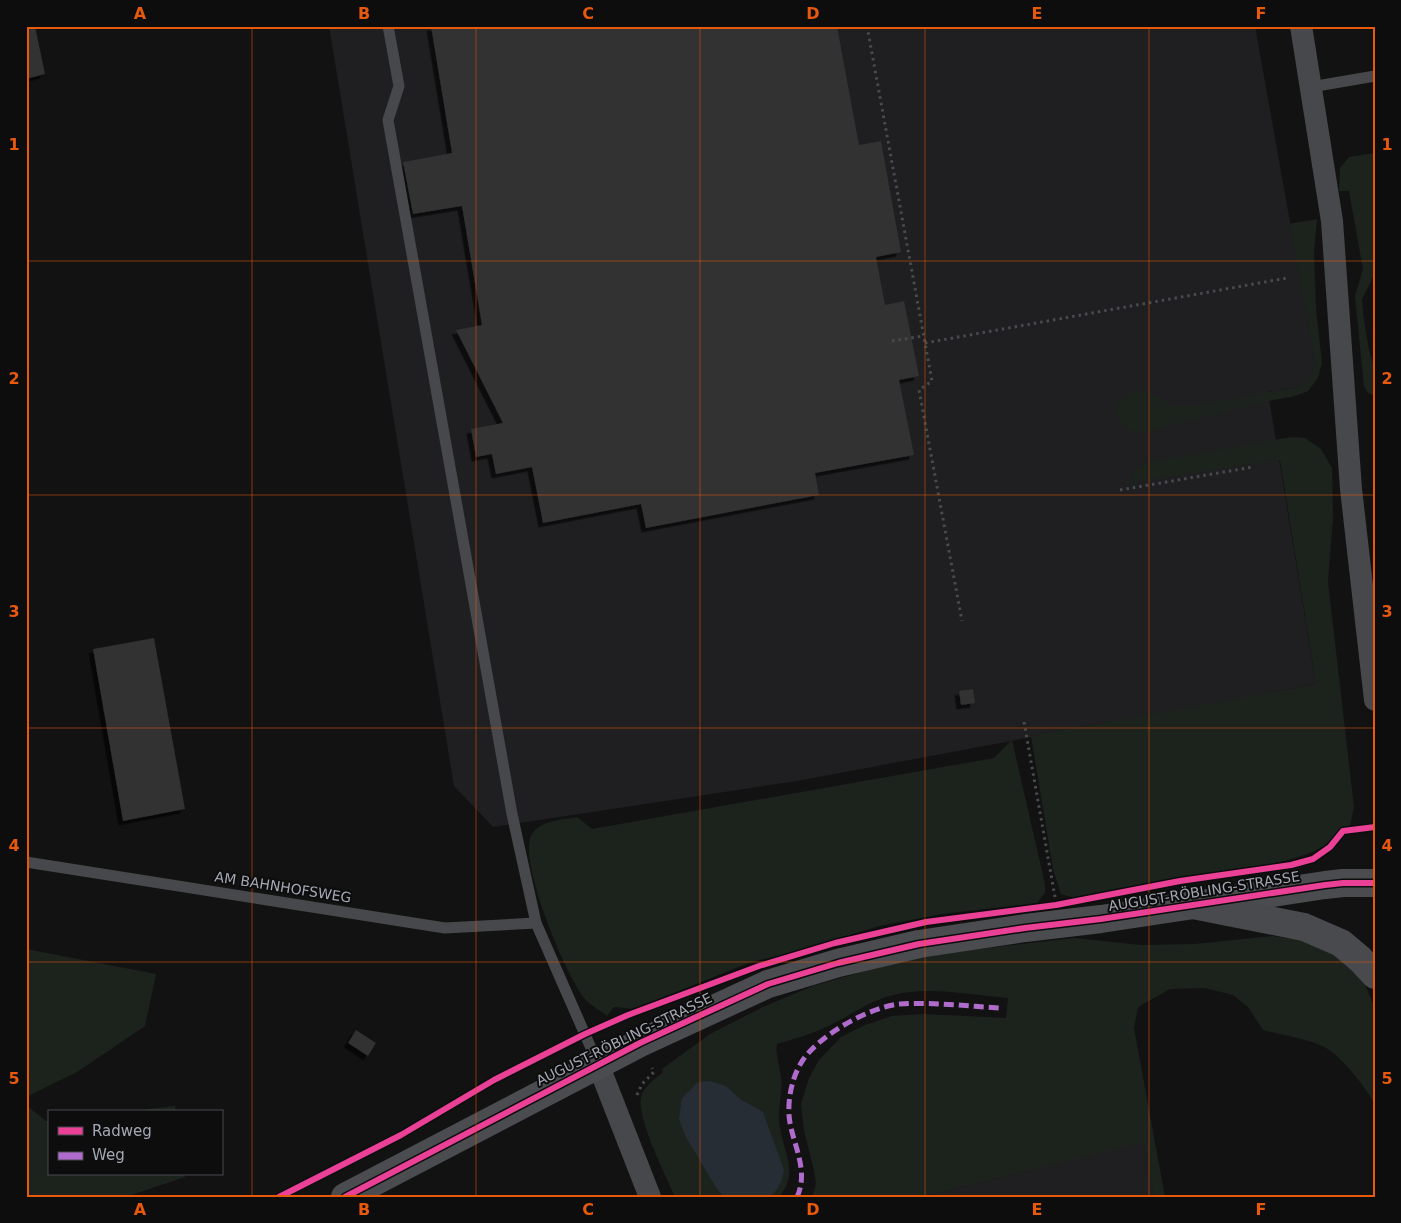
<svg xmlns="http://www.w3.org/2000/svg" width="1401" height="1223" viewBox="0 0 1401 1223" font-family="'DejaVu Sans',sans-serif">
	<defs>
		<filter id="shadow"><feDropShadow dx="-4.5" dy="4.5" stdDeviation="0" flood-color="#0009"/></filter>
	</defs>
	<rect width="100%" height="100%" fill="#121213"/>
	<g fill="#1f1f21">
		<path d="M329,26H1255L1315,362L1312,375L1305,383L1297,387L1268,392L1316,684L797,781L493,827L454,786Z"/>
		<path d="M1145,1142L1154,1197H921Z"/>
	</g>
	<g fill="#1c231d">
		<path d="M1375,153V273L1362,299L1364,321L1369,350L1375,369V396L1368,393L1364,386L1355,296L1363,269L1349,191H1339L1340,168L1349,157Z"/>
		<path d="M1317,219L1314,253L1316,309L1322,363L1318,378L1308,391L1295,396L1269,401L1148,431C1129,433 1125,430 1116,415L1118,402L1129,394L1143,390L1173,406H1191L1297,387C1309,381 1312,375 1315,362L1289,224Z"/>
		<path d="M1291,437L1305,438L1321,449L1332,468L1333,516L1328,582L1354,807L1350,826C1336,828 1336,837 1326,844C1312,855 1288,860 1271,864L1075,898L1061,894L1053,869L1031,736L1316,684L1280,460L1129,483L1137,468L1147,462Z"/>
		<path d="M1012,740L1045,884V893L1037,903L941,914L879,926L787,954L751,962L634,1009L614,1007L607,1016C600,1010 591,1006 585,999C567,978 516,858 532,834C541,820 562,820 577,817L592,829L994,758Z"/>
		<path d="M1272,936L1303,940L1327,950L1348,964L1364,982L1375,1009V1105C1366,1087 1339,1052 1320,1045C1303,1038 1282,1035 1263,1030L1248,1007L1233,995L1205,988L1170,989L1138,1007L1134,1028L1165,1197H1154L1144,1143L921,1197H812L816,1184L814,1170L804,1131L801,1104L809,1078L819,1060L841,1037L865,1025L892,1016L924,1014L1006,1018L1008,998C970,995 930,986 893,995C868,1001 847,1018 824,1028C809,1035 793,1039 777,1044C775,1055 780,1066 781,1078C783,1092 778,1106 779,1120C781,1149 801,1171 779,1197H675C666,1176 637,1119 641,1098C642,1088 655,1079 663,1072L662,1069L710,1034L763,1007L813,986L872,969L936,954L1074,938L1141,945L1195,944Z"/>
		<path d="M26,949L156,974L145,1026L77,1072L26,1097Z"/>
		<path d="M26,1105L46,1121H49V1174H184L185,1177L125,1197H26Z"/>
		<path d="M175,1106L176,1112H125Z"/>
	</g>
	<path fill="#272d34" d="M710,1081L726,1086L740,1099L763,1112L784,1170C782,1181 779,1188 772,1195L724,1197L715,1186L686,1137L679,1119L682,1098L698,1082Z"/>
	<g fill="#303032" filter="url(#shadow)">
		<path d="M26,26H35L45,74L26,79Z"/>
		<path d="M431,26H837L859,145L881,141L901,252L876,257L885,305L904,301L919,376L899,380L914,455L815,473L819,495L646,528L641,504L543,523L532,467L496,474L492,454L476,457L471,429L503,423L456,330L482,325L462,206L413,214L403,162L452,153Z"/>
		<path d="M154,638L185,809L123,821L93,649Z"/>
		<path d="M973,689L975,703L961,705L959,691Z"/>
		<path d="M356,1030L376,1043L368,1056L348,1043Z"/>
	</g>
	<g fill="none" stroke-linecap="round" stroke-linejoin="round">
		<g stroke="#484a4d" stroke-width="3" stroke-dasharray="2.5 4" stroke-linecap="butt">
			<path d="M867,26L932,381L919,390L962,621"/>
			<path d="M892,341L923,336"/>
			<path d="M925,343L1287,278"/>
			<path d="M1120,490L1253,467"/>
			<path d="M1024,722L1055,897"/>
			<path d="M637,1095L642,1084L654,1072L652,1068"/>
		</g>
		<g stroke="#47484b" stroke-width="11">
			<path d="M388,26L399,86L388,120L512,814L536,923L598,1064"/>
			<path d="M1311,87L1375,76"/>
			<path d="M26,862L445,928L536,923"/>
		</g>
		<g stroke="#47484b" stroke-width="22">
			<path d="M1301,26L1332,221L1351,489L1375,700"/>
			<path d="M598,1064L650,1197"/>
		</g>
		<path stroke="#4b4c4f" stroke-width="28" d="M345,1197L640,1043L768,984L838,963L919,944L1025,928L1101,919L1325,885L1343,883H1375"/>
		<path stroke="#494a4d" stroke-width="28" d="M1193,905L1304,927L1341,943L1360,959L1375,975"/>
		<path stroke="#b06ccc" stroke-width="5" stroke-dasharray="10 5" stroke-linecap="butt" d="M797,1197C810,1169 791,1142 789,1115C788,1098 792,1078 801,1063C817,1036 869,1007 900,1004C933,1002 966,1006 999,1008"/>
		<defs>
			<g id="cycleway">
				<path d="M279,1197L401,1135L494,1080L585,1034L628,1015L759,966L835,943L926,922L1056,905L1180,881L1291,865L1313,859L1330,847L1343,831L1375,827"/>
				<path d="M345,1197L640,1043L768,984L838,963L919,944L1025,928L1101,919L1325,885L1343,883H1375"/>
			</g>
		</defs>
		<use href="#cycleway" stroke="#0d0d0e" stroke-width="9"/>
		<use href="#cycleway" stroke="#ea4096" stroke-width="6"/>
	</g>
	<path fill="none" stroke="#e8590c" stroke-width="1" stroke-opacity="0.55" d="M252,26V1197M476,26V1197M700,26V1197M925,26V1197M1149,26V1197M26,261H1375M26,495H1375M26,728H1375M26,962H1375"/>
	<g text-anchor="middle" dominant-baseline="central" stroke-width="4" stroke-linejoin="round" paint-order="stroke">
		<g font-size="14" fill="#a3a8b4" stroke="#0d0d0e">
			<text transform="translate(283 887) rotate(9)">AM BAHNHOFSWEG</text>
			<text transform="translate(1204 891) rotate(-9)">AUGUST-RÖBLING-STRASSE</text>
			<text transform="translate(624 1039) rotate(-26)">AUGUST-RÖBLING-STRASSE</text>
		</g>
	</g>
	<rect width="1401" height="1223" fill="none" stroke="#0d0d0e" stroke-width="55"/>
	<rect x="48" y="1110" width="175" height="65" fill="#0d0d0e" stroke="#494b50"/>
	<rect x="58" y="1127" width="25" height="8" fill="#ea4096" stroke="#494b50"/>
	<text x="92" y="1136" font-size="15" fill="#a3a8b4">Radweg</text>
	<rect x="58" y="1152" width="25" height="8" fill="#b06ccc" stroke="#494b50"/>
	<text x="92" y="1160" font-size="15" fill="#a3a8b4">Weg</text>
	<rect x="28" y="28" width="1346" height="1168" fill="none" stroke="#e8590c" stroke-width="2"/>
	<g font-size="16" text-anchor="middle" font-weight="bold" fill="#e8590c">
		<text x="140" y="19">A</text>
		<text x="364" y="19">B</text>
		<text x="588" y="19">C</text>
		<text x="813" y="19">D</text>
		<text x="1037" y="19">E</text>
		<text x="1261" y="19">F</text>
		<text x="14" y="150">1</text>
		<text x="1387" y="150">1</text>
		<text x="14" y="384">2</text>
		<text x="1387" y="384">2</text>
		<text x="14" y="617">3</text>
		<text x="1387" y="617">3</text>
		<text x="14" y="851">4</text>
		<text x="1387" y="851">4</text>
		<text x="14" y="1084">5</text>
		<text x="1387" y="1084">5</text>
		<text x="140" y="1215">A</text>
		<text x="364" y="1215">B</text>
		<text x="588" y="1215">C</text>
		<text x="813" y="1215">D</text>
		<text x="1037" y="1215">E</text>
		<text x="1261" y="1215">F</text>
	</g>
</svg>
